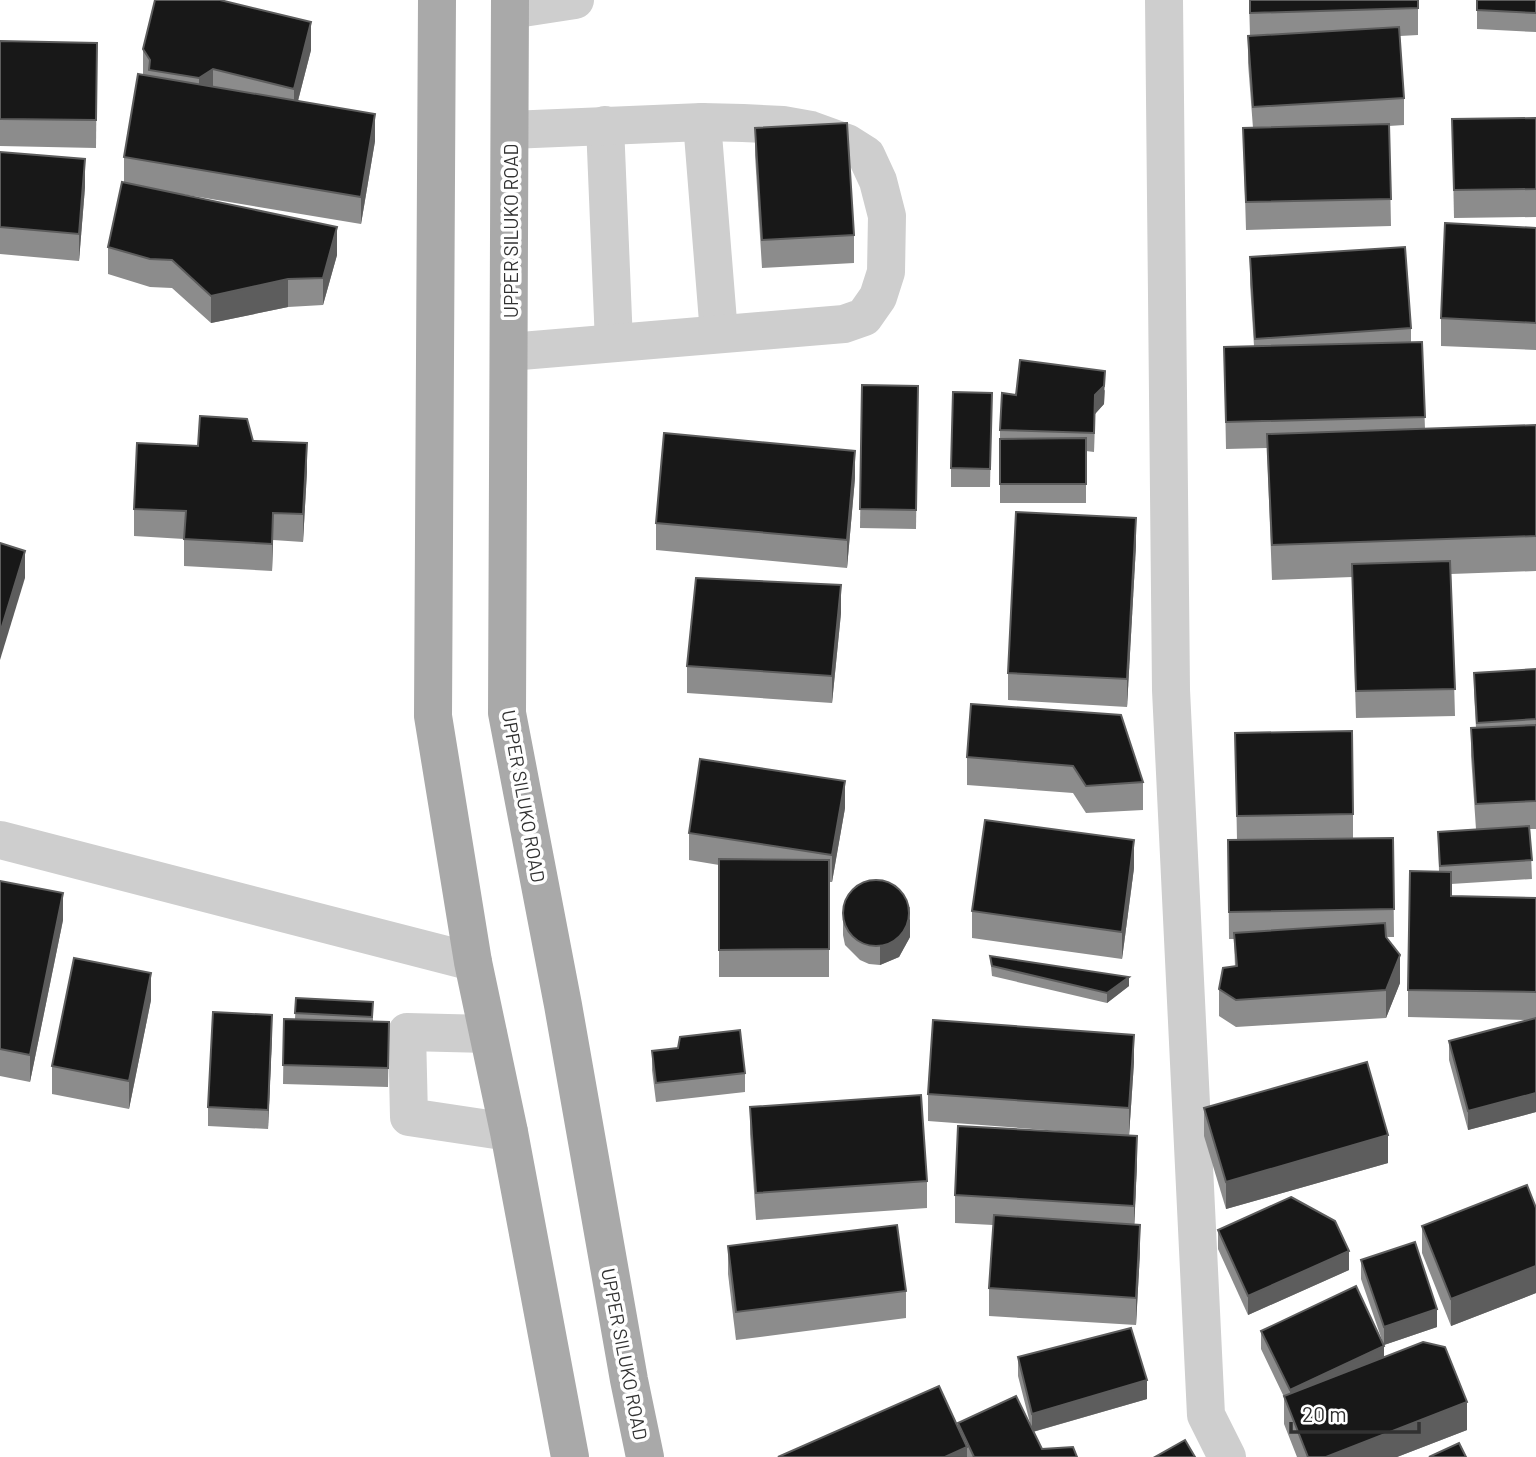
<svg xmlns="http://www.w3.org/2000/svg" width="1536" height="1457" viewBox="0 0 1536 1457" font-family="Barlow,sans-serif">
	<rect width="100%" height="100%" fill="#fff"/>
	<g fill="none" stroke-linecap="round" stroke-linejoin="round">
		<g stroke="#cecece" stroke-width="38">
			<path d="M1164,0L1171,690L1206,1415L1227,1457"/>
			<path d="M510,10L575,0"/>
			<path d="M702,122L719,334"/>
			<path d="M605,125L614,343"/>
			<path d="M509,352L844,324L864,317L878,297L886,272L887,216L878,181L866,155L847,143L811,130L783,125L743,123L702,122L510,130"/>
			<path d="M0,840L473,962"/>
			<path d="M488,1034L407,1032L409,1117L509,1132"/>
		</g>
		<g stroke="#a9a9a9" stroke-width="38">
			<path d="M437,0L433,716L473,962L509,1132L570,1457"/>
			<path d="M510,0L507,713L563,1005L629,1380L645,1457"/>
		</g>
	</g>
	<g fill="#8c8c8c">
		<path d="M1249,0H1418V35L1400,36L1404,98V125L1389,126L1391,226L1246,230L1243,128H1253L1248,63V36H1250Z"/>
		<path d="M1477,0H1536V32L1477,29Z"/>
		<path d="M0,41L97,43L96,148L0,146Z"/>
		<path d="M143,49L311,50L298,101L375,141L361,224L181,194L337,255L323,305L288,307L211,323L172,288L150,287L108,274V247L124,182V157L143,75Z"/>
		<path d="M1536,118V217L1454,218L1452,120Z"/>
		<path d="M755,128L854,235V263L762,268L755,155Z"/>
		<path d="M0,152L85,187L79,261L0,254Z"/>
		<path d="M1536,228V350L1441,346V318Z"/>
		<path d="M1250,257L1411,328V342H1422L1425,429L1536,425V571L1451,574L1455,716L1356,718L1352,577L1272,580L1267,448L1226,449L1224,347L1254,346L1250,284Z"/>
		<path d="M862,385L918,386L916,529L860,528Z"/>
		<path d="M1105,390L1104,404L1095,414L1094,452L1086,451V503H1000V430Z"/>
		<path d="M992,393L990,487H951V468Z"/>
		<path d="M198,446L307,471L303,542L273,540L272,571L184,566V539L134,536V509Z"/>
		<path d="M855,478L847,568L656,550V523Z"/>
		<path d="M1136,545L1127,707L1008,700V673Z"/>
		<path d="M841,613L832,703L687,693V666Z"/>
		<path d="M1536,669V829H1530L1532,879L1451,884V896L1536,898V1112L1468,1130L1449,1060V1041L1528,1020L1408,1017V990L1439,872L1438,832L1476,829L1471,756V728H1476L1474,692V673Z"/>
		<path d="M971,704L1143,782V810L1086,813L1073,793L967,785V757Z"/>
		<path d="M1235,733L1353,814V839L1393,838L1394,937H1387L1400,983L1386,1018L1236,1027L1219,1016V989L1235,967L1234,939H1229L1228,840H1237Z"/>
		<path d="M845,808L832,882H829V977H719V865L689,860V833Z"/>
		<path d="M1134,868L1122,959L972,938V911Z"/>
		<path d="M0,881L63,920L30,1082L0,1076Z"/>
		<path d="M910,907V937L899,957L880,965L869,964L860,960L845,945L843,935V916Z"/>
		<path d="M990,956L1129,986L1107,1003L992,976Z"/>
		<path d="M296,998L373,1002V1022H389L388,1087L283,1084L284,1019H295Z"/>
		<path d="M151,1000L129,1109L52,1094V1066Z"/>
		<path d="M272,1034L268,1129L208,1126V1107Z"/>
		<path d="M652,1051L745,1073V1092L656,1102L652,1070Z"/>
		<path d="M1134,1062L1129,1136L1137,1163L1134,1225L1140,1252L1136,1325L989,1316V1288L993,1225L955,1223V1195L1113,1135L928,1121V1094Z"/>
		<path d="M750,1107L927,1181V1208L756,1220L750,1134Z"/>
		<path d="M1204,1108L1388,1163L1226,1209L1204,1136Z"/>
		<path d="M1535,1191L1536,1293L1451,1326L1422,1253V1226L1535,1207Z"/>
		<path d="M1218,1230L1349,1270L1248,1315L1218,1249Z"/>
		<path d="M728,1246L906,1291V1318L736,1340L728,1274Z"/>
		<path d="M1361,1260L1437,1327L1384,1345V1357L1467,1430L1397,1457H1297L1284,1424V1397L1261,1349V1331L1383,1343L1361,1279Z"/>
		<path d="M1018,1357L1147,1399L1033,1432L1042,1449L1077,1457H778L958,1427V1423L1031,1427L1018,1376Z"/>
	</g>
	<g fill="#5d5d5d">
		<path d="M311,22V50L294,116V89Z"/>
		<path d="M213,69V96L199,106V78Z"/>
		<path d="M375,114V141L361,224V197Z"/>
		<path d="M85,159V187L79,261V234Z"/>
		<path d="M337,227V255L323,305V278Z"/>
		<path d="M288,279V307L211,323V296Z"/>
		<path d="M1105,371L1104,404L1095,414L1094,452L1095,395Z"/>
		<path d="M307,443V471L303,542V514Z"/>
		<path d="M855,451V478L847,568V540Z"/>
		<path d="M273,513V540L272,571V544Z"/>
		<path d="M1136,518V545L1127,707V679Z"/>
		<path d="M25,551V578L0,660V633Z"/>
		<path d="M841,585V613L832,703V676Z"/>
		<path d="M845,781V808L832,882V855Z"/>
		<path d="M1134,840V868L1122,959V932Z"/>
		<path d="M63,893V920L30,1082V1055Z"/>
		<path d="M910,919V937L899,957L880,965V946Z"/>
		<path d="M1400,955V983L1386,1018V990Z"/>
		<path d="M151,973V1000L129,1109V1081Z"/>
		<path d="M1129,977V986L1107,1003V993Z"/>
		<path d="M272,1015V1034L268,1129V1110Z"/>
		<path d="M1134,1035V1062L1129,1136V1108Z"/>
		<path d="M1536,1093V1112L1468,1130V1111Z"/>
		<path d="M1388,1135V1163L1226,1209V1182Z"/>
		<path d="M1137,1136V1163L1134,1233V1206Z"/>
		<path d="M1140,1225V1252L1136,1325V1298Z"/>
		<path d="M1349,1251V1270L1248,1315V1296Z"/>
		<path d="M1536,1266V1293L1451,1326V1299Z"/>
		<path d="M1437,1309V1327L1384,1345V1327Z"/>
		<path d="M1384,1346V1365L1290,1409V1390Z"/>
		<path d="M1147,1380V1399L1032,1432V1414Z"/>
		<path d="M1467,1402V1430L1397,1457H1326Z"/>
		<path d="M967,1447V1457H945Z"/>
	</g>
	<g fill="#181818" stroke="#5d5d5d" stroke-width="2">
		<path d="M155,0H220L311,22L294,89L213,69L199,78L149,70L150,60L143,49Z"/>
		<path d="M1250,0H1418V8L1250,13Z"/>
		<path d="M1477,0H1536V13L1477,10Z"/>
		<path d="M1399,27L1404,98L1253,107L1248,36Z"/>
		<path d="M0,41L97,43L96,120L0,119Z"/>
		<path d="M138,74L375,114L361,197L124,157Z"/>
		<path d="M1536,118V189L1454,190L1452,119Z"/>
		<path d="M847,123L854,235L762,240L755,128Z"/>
		<path d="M1389,124L1391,199L1246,202L1243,128Z"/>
		<path d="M0,152L85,159L79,234L0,227Z"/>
		<path d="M122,182L337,227L323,278L288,279L211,296L172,260L150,259L108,247Z"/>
		<path d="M1445,223L1536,228V323L1441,318Z"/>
		<path d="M1405,247L1411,328L1255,339L1250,257Z"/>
		<path d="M1422,342L1425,417L1226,422L1224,347Z"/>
		<path d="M1020,360L1105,371L1104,386L1095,395L1094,433L1000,430L1002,393L1016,395Z"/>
		<path d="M862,385L918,386L916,510L860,509Z"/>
		<path d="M953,392L992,393L990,469L951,468Z"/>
		<path d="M200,416L247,419L253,441L307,443L303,514L273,513L272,544L184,539L186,511L134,509L137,443L198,446Z"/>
		<path d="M1536,425V536L1272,545L1267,434Z"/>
		<path d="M664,433L855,451L847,540L656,523Z"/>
		<path d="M1086,438V484H1000V439Z"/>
		<path d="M1016,512L1136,518L1127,679L1008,673Z"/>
		<path d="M0,543L25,551L0,633Z"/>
		<path d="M1450,561L1455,689L1356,691L1352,564Z"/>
		<path d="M696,578L841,585L832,676L687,666Z"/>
		<path d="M1536,669V719L1477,723L1474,673Z"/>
		<path d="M971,704L1121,715L1143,782L1086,786L1073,766L967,757Z"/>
		<path d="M1536,725V801L1476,804L1471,728Z"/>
		<path d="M1352,731L1353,814L1237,816L1235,733Z"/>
		<path d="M700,759L845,781L832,855L689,833Z"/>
		<path d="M985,820L1134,840L1122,932L972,911Z"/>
		<path d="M1529,826L1532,860L1440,866L1438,832Z"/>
		<path d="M1393,838L1394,909L1229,912L1228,840Z"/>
		<path d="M719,859L829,860V949L719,950Z"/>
		<path d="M1410,871L1451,872V896L1536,898V992L1408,990Z"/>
		<circle cx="876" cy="913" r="33"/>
		<path d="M0,881L63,893L30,1055L0,1049Z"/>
		<path d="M1385,923L1386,937L1400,955L1386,990L1236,1000L1219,989L1223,968L1237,966L1234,933Z"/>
		<path d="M990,956L1129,977L1107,993L992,966Z"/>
		<path d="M74,958L151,973L129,1081L52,1066Z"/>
		<path d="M296,998L373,1002L372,1017L295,1013Z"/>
		<path d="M213,1012L272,1015L268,1110L208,1107Z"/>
		<path d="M1536,1018V1093L1468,1111L1449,1041Z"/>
		<path d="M284,1019L389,1022L388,1068L283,1065Z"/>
		<path d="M933,1020L1134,1035L1129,1108L928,1094Z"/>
		<path d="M740,1030L745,1073L656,1083L652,1051L678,1048L680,1037Z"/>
		<path d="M1367,1062L1388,1135L1226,1182L1204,1108Z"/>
		<path d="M921,1095L927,1181L756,1193L750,1107Z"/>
		<path d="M958,1126L1137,1136L1134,1206L955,1195Z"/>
		<path d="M1527,1185L1536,1208V1266L1451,1299L1422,1226Z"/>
		<path d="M1291,1197L1335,1221L1349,1251L1248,1296L1218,1230Z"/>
		<path d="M994,1215L1140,1225L1136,1298L989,1288Z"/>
		<path d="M897,1225L906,1291L736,1312L728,1246Z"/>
		<path d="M1415,1242L1437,1309L1384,1327L1361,1260Z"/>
		<path d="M1356,1286L1384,1346L1290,1390L1261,1331Z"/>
		<path d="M1131,1328L1147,1380L1032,1414L1018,1357Z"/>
		<path d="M1423,1342L1445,1347L1467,1402L1326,1457H1308L1284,1396Z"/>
		<path d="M939,1386L967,1447L945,1457H778Z"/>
		<path d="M1016,1396L1042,1449L1073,1447L1077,1457H974L958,1423Z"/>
		<path d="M1185,1440L1195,1457H1155Z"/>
		<path d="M1459,1443L1466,1457H1429Z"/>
	</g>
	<g text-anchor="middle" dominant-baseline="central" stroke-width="7" stroke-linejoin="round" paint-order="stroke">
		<g font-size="19" fill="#313131" stroke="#fff">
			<text transform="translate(510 231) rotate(-90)">UPPER SILUKO ROAD</text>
			<text transform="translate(524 796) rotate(80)">UPPER SILUKO ROAD</text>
			<text transform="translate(625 1354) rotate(79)">UPPER SILUKO ROAD</text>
		</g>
	</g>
	<path d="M1291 1422v10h128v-10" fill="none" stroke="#313131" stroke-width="3.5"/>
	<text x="1302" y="1422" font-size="21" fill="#313131" stroke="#ffffff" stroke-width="5" paint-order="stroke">20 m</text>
</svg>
